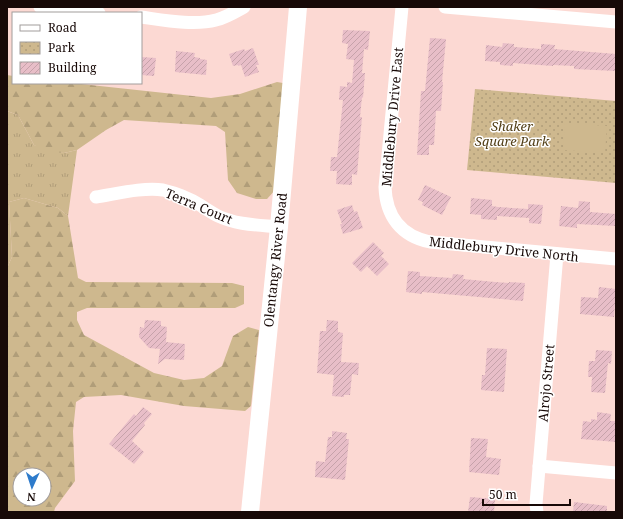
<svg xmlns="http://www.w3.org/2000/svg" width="623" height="519" viewBox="0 0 623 519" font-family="'Noto Serif',serif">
	<defs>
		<pattern id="grass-tufts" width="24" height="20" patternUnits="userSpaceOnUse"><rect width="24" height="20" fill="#ceb88e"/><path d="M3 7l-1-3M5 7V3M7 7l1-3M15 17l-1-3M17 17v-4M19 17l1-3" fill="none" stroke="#b09d79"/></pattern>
		<pattern id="forest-firs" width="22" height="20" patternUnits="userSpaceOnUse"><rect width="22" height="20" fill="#ceb88e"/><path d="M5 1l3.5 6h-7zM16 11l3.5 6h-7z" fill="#b09d79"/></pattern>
		<pattern id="park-dots" width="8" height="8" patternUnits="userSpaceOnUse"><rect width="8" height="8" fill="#ceb88e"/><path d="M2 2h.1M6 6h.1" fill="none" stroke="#b09d79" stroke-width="1.8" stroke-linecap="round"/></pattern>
		<pattern id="building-hatch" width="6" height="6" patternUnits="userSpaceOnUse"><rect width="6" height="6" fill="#e8bec8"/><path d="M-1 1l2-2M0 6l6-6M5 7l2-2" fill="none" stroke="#c6a2aa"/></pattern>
	</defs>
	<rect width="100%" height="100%" fill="#fcd9d3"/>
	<path fill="url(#grass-tufts)" d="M7,111L18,115L34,145L64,153L77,150L68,216L58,208L24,198L9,202L12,257L7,268Z"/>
	<g fill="url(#forest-firs)" fill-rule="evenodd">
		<path d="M7,75L13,76V83H72L211,98L240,94L277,82L283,83L276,189L267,199H256L237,193L228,180L225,132L216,126L124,120L106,130L77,150L64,153L46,151L34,145L18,115L7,111Z"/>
		<path d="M24,198L58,208L68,216L78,278L86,282L232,283L244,286V304L235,308H87L77,312V320L84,335L154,373L184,380L204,378L222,366L233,336L248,327L259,330L251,406L245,411L184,406L121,395L84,397L76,402L73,431L75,481L55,508L54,512H7V268L12,257L9,202ZM20,475H44V499H20Z"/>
	</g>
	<path fill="url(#park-dots)" d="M475,89L616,101V183L467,170Z"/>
	<path fill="#ceb88e" d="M565,123L607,126L605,153L563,150Z"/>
	<g fill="url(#building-hatch)">
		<path d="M343,30L370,31L368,50L364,49L362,73H365L363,98L362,97L360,117H362L357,175L352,174V185L336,184L337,171H330L331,157H337L343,100H339L340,86L347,87V82L352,83L354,60L346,59L348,44L342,43Z"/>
		<path d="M430,38L446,39L442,82H443L441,111H436L434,145H429V155H417L421,91H425Z"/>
		<path d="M503,43L514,44V47L541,49V44L555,45L554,49L616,54V71L574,69V66L553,65V66L513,63V66L500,65V62L485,61L486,45L502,47Z"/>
		<path d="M253,48L259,65H256L259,72L245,77L241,65L238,66V65L233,66L229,54L244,49L245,51Z"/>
		<path d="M176,51L195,53L194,57L200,58V59L207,60L206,75L175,72Z"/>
		<path d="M141,57L156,58L154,76L141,75Z"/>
		<path d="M425,185L451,197L442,215L422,205L423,202L418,200Z"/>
		<path d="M471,198L492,200V206L498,207L528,209V204L543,205L541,224L529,223V218L497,216V220L481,219V215L470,214Z"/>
		<path d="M579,201L590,202V212L616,214V226L577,224V228L559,226L561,206L578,208Z"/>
		<path d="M352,205L354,212L357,211L363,228L343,234L340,224H342L337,210Z"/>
		<path d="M373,242L384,253L381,256L389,264L377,276L367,266L361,272L352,263Z"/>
		<path d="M408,271L420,272V276L452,278L453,274L464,275L463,279L495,282L509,283V282L525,283L523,301L422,292V294L406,292Z"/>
		<path d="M599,287L616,289L614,317L580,314L581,297L598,298Z"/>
		<path d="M145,320L161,321V326L167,327L166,342L185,344L184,360L165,359L158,364L160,349L149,348L139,337L140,327L144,328Z"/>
		<path d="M327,320L338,321V332L343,333L341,362L359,363L358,375L352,374L350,395H344V397L332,396L334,375L317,373L320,331H326Z"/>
		<path d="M487,348L507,349L504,392L481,390L482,375H485Z"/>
		<path d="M596,350L612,351L611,364L608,363L605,393L591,392L592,377H588L589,361H595Z"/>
		<path d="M143,407L152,414L144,423L145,425L132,441L144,452L134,464L109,444L134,414L136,416Z"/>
		<path d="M597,412L611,414L610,421H616V442L581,439L583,421L591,422V419L597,420Z"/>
		<path d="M332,431L347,433L346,439H349L345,480L315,477L316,461L325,462L328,437H332Z"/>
		<path d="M471,438L488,439L486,457L501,459L499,475L469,472Z"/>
		<path d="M470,497L495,499L494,512H468Z"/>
		<path d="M574,502L607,506V512H573Z"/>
	</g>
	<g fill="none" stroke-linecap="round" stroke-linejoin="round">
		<g stroke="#fff" stroke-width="13">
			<path d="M40,7L99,13"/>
			<path d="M402,7L385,187C386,216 401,236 430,242L616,259"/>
			<path d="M445,7L616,22"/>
			<path d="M141,17C163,20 194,26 216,20C225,18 235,12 244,7"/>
			<path d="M96,197C116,194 143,187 163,190C176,193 189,198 200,205C206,209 212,213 218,216C237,225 259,225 279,227"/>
			<path d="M539,466L616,473"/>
			<path d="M537,512L536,504L557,254"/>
		</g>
		<path stroke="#fff" stroke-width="18" d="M250,512L279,227L298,7"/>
	</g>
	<g text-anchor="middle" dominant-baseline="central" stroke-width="3" stroke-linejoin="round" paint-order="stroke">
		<g font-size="13" fill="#170907" stroke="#fff">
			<text transform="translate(392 117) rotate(-85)">Middlebury Drive East</text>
			<text transform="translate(199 206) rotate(23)">Terra Court</text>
			<text transform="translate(504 249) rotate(6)">Middlebury Drive North</text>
			<text transform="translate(275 260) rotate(-84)">Olentangy River Road</text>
			<text transform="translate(546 383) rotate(-85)">Alrojo Street</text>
		</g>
		<g font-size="13" font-style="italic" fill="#523f17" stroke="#fff">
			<text x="512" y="126">Shaker<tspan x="512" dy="15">Square Park</tspan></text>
		</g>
	</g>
	<rect width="623" height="519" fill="none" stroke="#170907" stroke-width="16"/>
	<rect x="12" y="12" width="130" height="72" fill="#ffffff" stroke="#a29d9c"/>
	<rect x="20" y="25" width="20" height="6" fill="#ffffff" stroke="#a29d9c"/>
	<text x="48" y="32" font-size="12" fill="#170907">Road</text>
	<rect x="20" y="42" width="20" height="12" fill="url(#park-dots)" stroke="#a29d9c"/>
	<text x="48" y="52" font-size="12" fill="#170907">Park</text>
	<rect x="20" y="62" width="20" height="12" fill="url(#building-hatch)" stroke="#a29d9c"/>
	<text x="48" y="72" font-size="12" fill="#170907">Building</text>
	<g transform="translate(32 487) rotate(183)"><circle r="19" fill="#ffffff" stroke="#a29d9c"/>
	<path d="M0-3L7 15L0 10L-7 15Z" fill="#2e7bcb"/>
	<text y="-6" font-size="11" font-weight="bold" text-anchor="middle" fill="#170907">N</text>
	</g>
	<path d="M483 499v6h87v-6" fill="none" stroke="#170907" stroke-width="2"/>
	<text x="489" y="499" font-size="12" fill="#170907" stroke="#ffffff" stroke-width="3" paint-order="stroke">50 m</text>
</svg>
